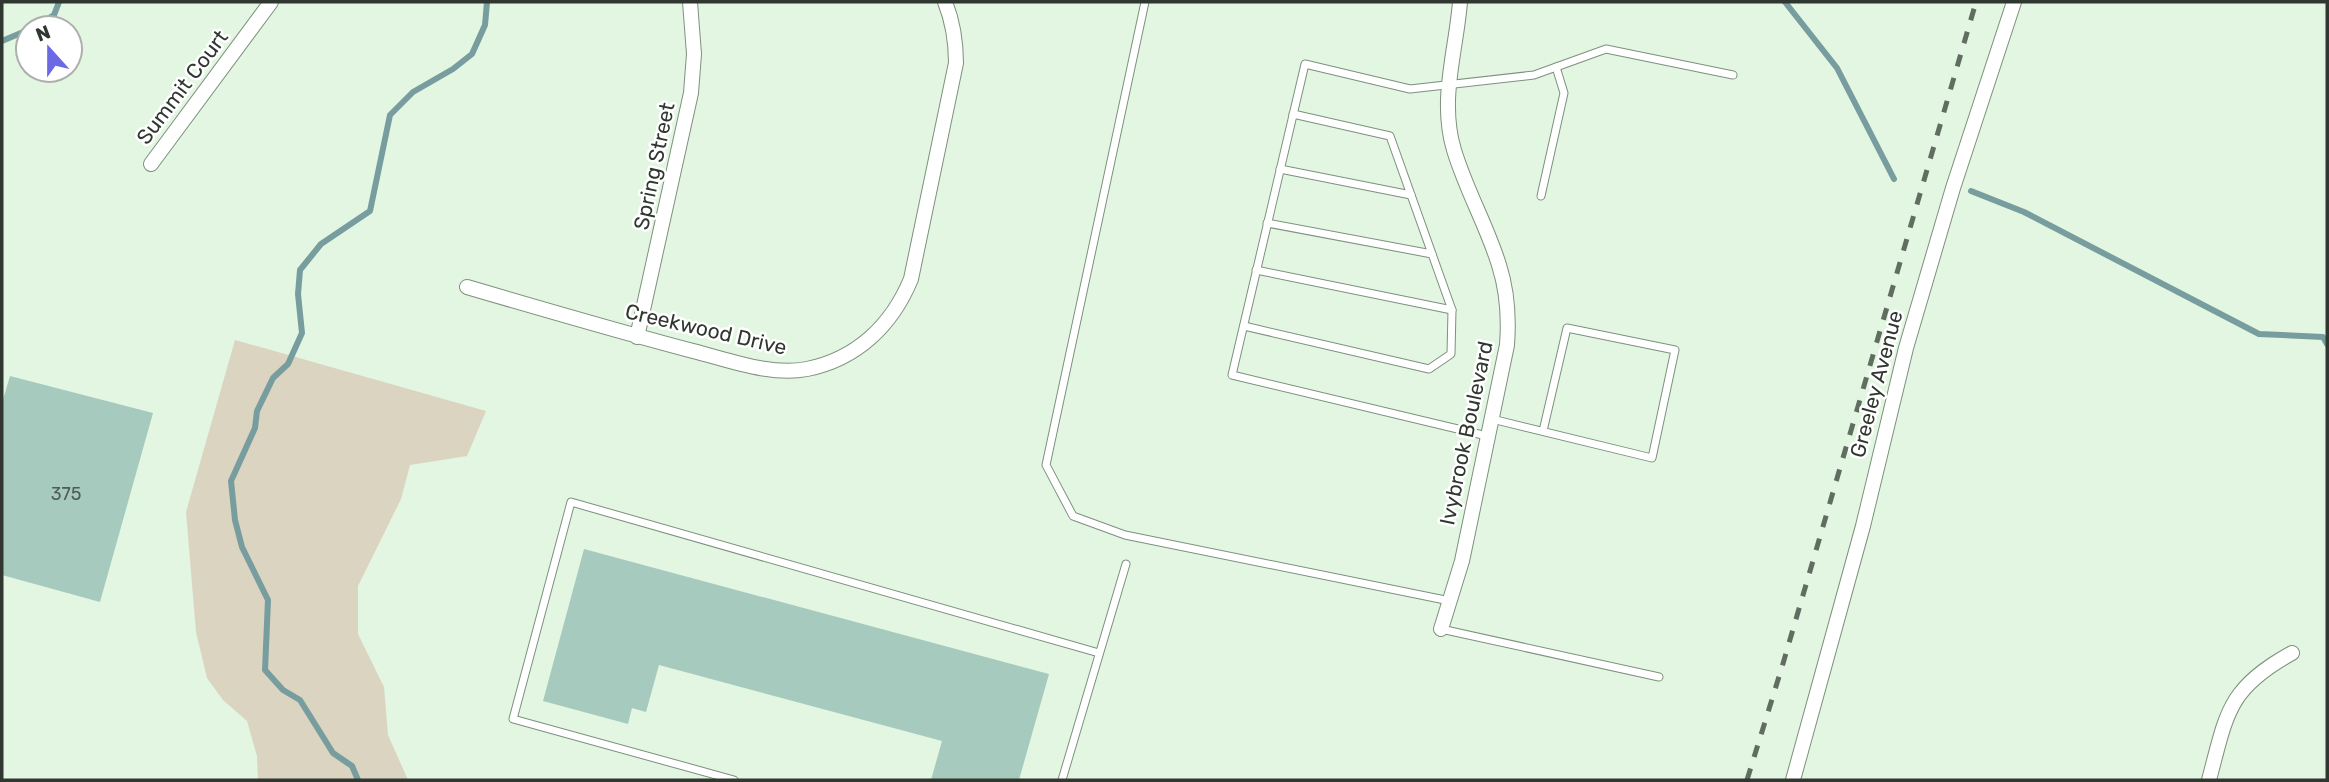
<svg xmlns="http://www.w3.org/2000/svg" width="2329" height="782" viewBox="0 0 2329 782" font-family="Rubik,sans-serif">
	<rect width="100%" height="100%" fill="#e2f6e2"/>
	<path fill="#dad4c1" d="M235,340L486,411L467,456L410,465L401,499L358,586V634L384,687L388,735L408,780H258L257,756L247,721L223,700L207,678L196,632L186,512Z"/>
	<g fill="none" stroke-linecap="round" stroke-linejoin="round">
		<g stroke="#779d9f" stroke-width="6">
			<path d="M1785,2L1837,68L1894,179"/>
			<path d="M32,28L54,15L59,2"/>
			<path d="M2,41L28,30"/>
			<path d="M1971,191L2024,212L2259,334L2323,337L2327,344"/>
			<path d="M358,780L352,766L333,753L300,700L283,690L265,670L268,600L242,547L235,520L231,481L255,428L257,411L273,378L288,364L302,333L298,294L300,270L321,244L370,211L390,115L413,92L453,69L472,54L485,25L487,2"/>
		</g>
	</g>
	<g fill="#a7cabe">
		<path d="M10,376L153,413L100,602L2,575V403Z"/>
		<path d="M584,549L1049,674L1019,780H931L942,741L659,665L646,712L632,708L628,724L543,701Z"/>
	</g>
	<g fill="none" stroke-linecap="round" stroke-linejoin="round">
		<defs>
			<g id="service">
				<path d="M1145,2L1046,465L1073,516L1125,535L1450,601"/>
				<path d="M1280,169L1411,195"/>
				<path d="M1541,196L1564,93L1556,67"/>
				<path d="M1267,223L1432,254"/>
				<path d="M1256,270L1452,310"/>
				<path d="M1244,326L1429,369L1451,354L1452,310L1390,136L1293,114"/>
				<path d="M1492,419L1652,458L1675,350L1567,328L1543,431"/>
				<path d="M1487,436L1232,375L1305,64L1410,89L1534,75L1606,49L1733,75"/>
				<path d="M1441,629L1659,677"/>
				<path d="M734,780L513,719L571,502L1099,653"/>
				<path d="M1062,780L1126,564"/>
			</g>
			<g id="minor">
				<path d="M151,164L271,2"/>
				<path d="M467,287C542,309 617,331 693,351C729,360 770,376 807,369C857,359 892,325 911,279L956,63C956,41 953,22 945,2"/>
				<path d="M637,337L691,93L694,54L690,2"/>
				<path d="M1441,629L1462,561L1507,345C1509,319 1507,290 1499,265C1487,226 1466,190 1454,150C1439,100 1456,52 1460,2"/>
				<path d="M1793,780L1863,526L1906,348L1953,188L2014,2"/>
				<path d="M2209,780C2227,713 2227,689 2292,653"/>
			</g>
		</defs>
		<use href="#service" stroke="#7e907e" stroke-width="9"/>
		<use href="#minor" stroke="#7e907e" stroke-width="16"/>
		<use href="#service" stroke="#fff" stroke-width="7"/>
		<use href="#minor" stroke="#fff" stroke-width="14"/>
		<path stroke="#626d62" stroke-width="5" stroke-dasharray="12 12" stroke-linecap="butt" d="M1747,780L1782,667L1976,2"/>
	</g>
	<g text-anchor="middle" dominant-baseline="central" stroke-width="5" stroke-linejoin="round" paint-order="stroke">
		<g font-size="18" fill="#4e5c54">
			<text x="66" y="494">375</text>
		</g>
		<g font-size="21" fill="#303730" stroke="#fff">
			<text transform="translate(182 87) rotate(-53)">Summit Court</text>
			<text transform="translate(654 166) rotate(-78)">Spring Street</text>
			<text transform="translate(706 329) rotate(13)">Creekwood Drive</text>
			<text transform="translate(1876 384) rotate(-75)">Greeley Avenue</text>
			<text transform="translate(1466 433) rotate(-78)">Ivybrook Boulevard</text>
		</g>
	</g>
	<rect width="2329" height="782" fill="none" stroke="#303730" stroke-width="7"/>
	<g transform="translate(49 49) rotate(339)"><circle r="33" fill="#ffffff" stroke="#acafac" stroke-width="2"/>
	<path d="M0-5L12 26L0 18L-12 26Z" fill="#6b69e3"/>
	<text y="-10" font-size="19" font-weight="bold" text-anchor="middle" fill="#303730">N</text>
	</g>
</svg>
